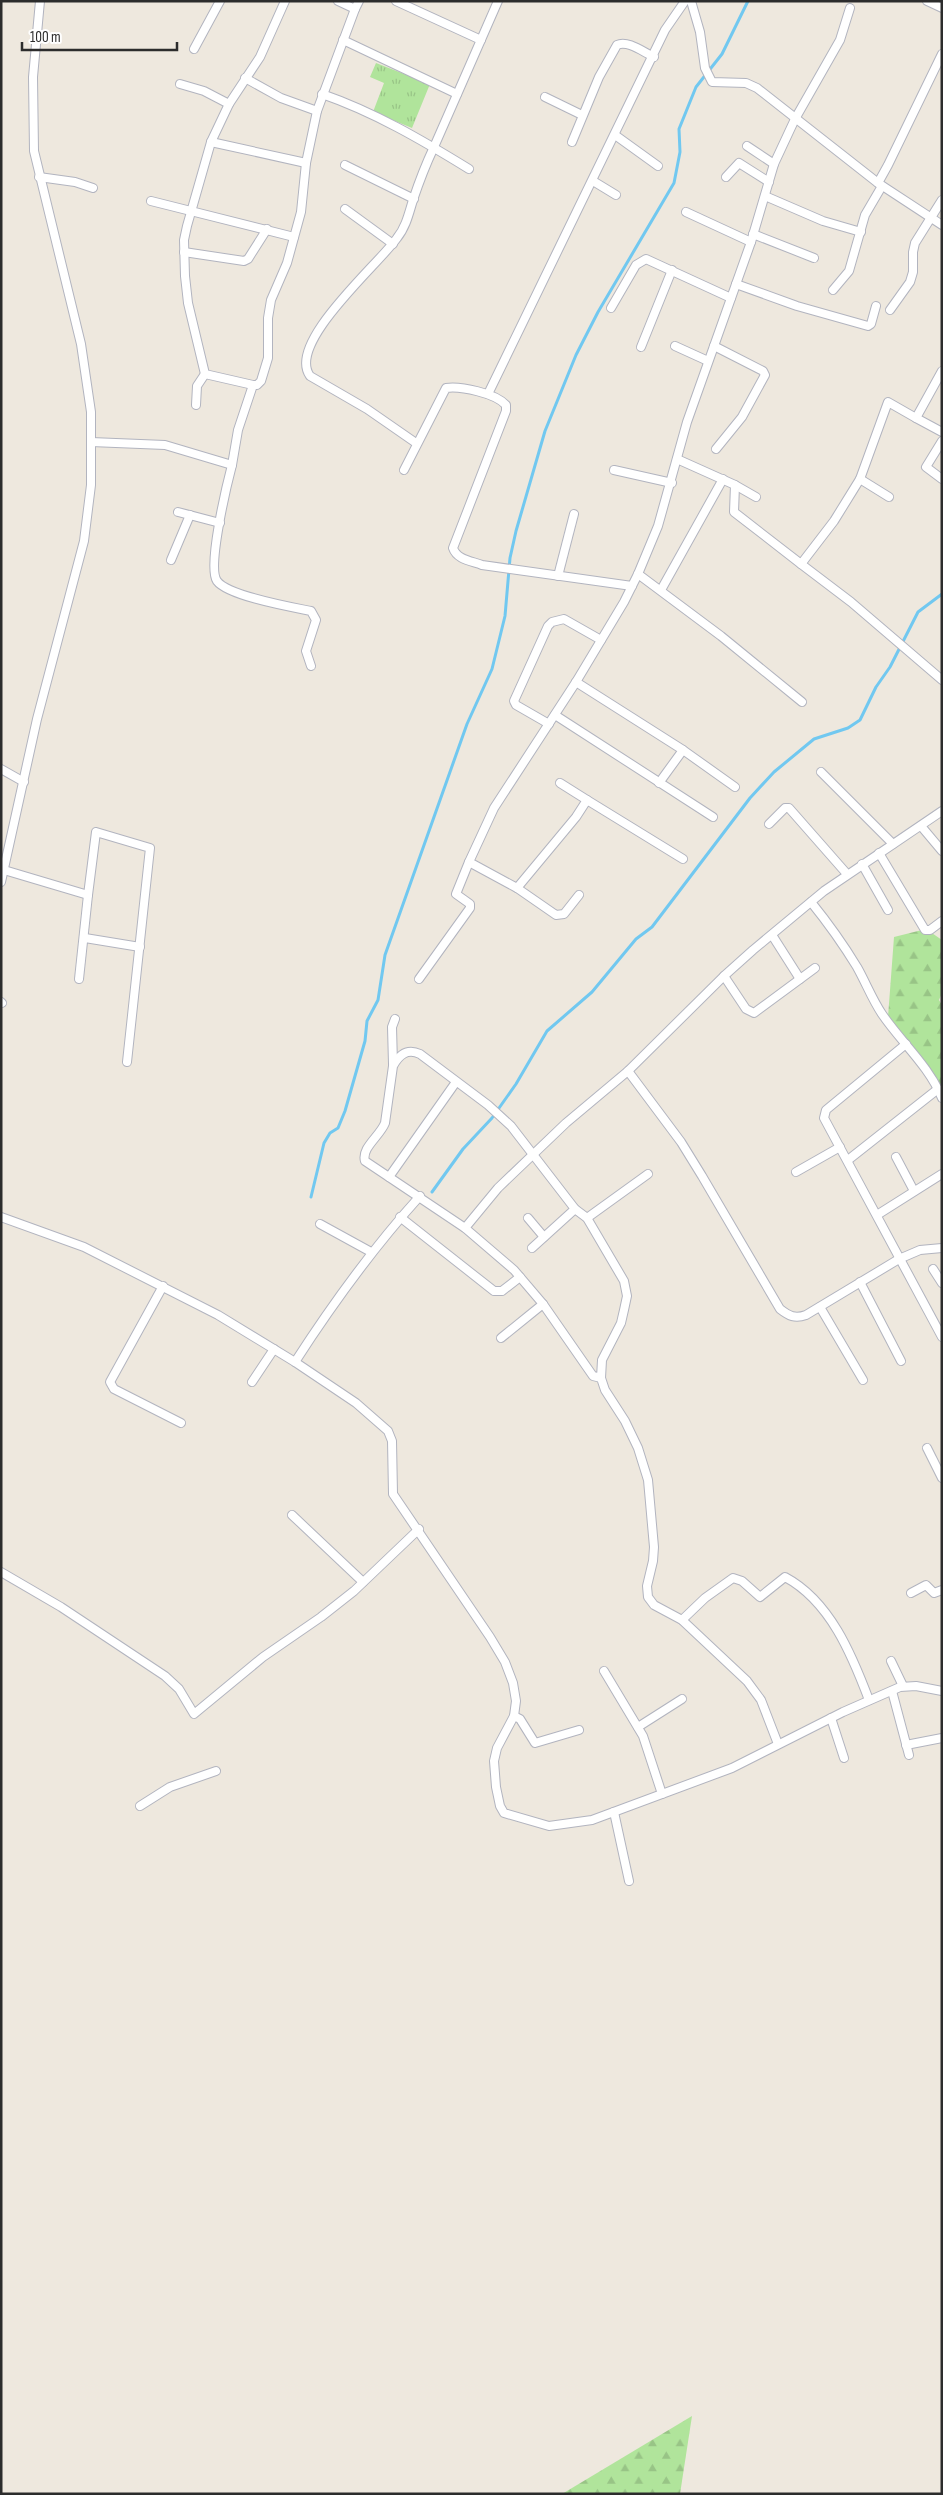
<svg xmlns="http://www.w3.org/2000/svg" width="943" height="2495" viewBox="0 0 943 2495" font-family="'Sofia Sans Condensed',sans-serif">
	<defs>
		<pattern id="grass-tufts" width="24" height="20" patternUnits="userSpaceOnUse" patternTransform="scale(1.25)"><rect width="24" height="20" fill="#b0e49b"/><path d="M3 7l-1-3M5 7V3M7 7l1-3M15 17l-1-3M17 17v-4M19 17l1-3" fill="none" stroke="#98c486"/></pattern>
		<pattern id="forest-firs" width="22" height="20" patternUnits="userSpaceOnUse" patternTransform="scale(1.25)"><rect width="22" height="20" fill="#b0e49b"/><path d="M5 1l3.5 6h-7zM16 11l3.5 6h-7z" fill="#98c486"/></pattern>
	</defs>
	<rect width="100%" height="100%" fill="#eee8de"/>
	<path fill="url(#grass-tufts)" d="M376,63L430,84L412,128L373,112L384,83L370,77Z"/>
	<g fill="url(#forest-firs)">
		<path d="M926,929L942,940V993L939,1000L942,1005V1096L888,1017L894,937Z"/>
		<path d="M692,2416L680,2494H562Z"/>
	</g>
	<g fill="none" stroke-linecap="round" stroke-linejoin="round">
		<g stroke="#71c8f0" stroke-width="3">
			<path d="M432,1192L463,1149L492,1118L516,1084L547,1031L592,992L636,939L652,927L750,798L774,772L814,739L848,728L860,720L876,687L890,667L918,612L942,594"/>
			<path d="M311,1197L324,1143L330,1133L338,1128L345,1111L365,1041L367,1021L378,1000L385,955L467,724L492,669L505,616L510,558L516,531L545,431L576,355L598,312L674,183L680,152L679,129L696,87L722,54L748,1"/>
		</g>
		<defs>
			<g id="minor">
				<path d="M285,1L260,57L229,104L211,142L187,226L184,240L185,276L188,303L205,374L253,385H257L261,381L268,358V318L271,300L287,263L301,212L306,163L317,111L355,9"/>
				<path d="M338,1L355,9L359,1"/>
				<path d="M396,1L481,40"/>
				<path d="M691,1L700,32L705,68L712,82L746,83L757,88L878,183L942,225"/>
				<path d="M927,1L942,8"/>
				<path d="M343,40L457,94"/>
				<path d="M194,49L220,1"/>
				<path d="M245,78L281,98L317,111"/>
				<path d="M180,84L204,91L229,104"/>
				<path d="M322,94C374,112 422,140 469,169"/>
				<path d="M545,97L582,115"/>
				<path d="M615,135L658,166"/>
				<path d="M211,142L306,163"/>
				<path d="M572,142L599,77L617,45C628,40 643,52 654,57"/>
				<path d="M747,146L774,164"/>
				<path d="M345,165L414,199"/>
				<path d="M39,177L75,182L93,188"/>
				<path d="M726,177L739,163L769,182"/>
				<path d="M593,181L616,195"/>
				<path d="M878,183L888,165L942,54"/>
				<path d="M765,196L823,221L861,232"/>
				<path d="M151,201L294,237"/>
				<path d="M345,209L393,244"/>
				<path d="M686,212L751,242"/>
				<path d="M753,234L814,258"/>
				<path d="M184,252L244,261L248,259L267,229"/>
				<path d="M736,284L797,306L868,326L871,324L876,306"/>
				<path d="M833,290L849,271L865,215L882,186"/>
				<path d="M611,308L636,265L646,259L731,298"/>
				<path d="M890,310L910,282L913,272V252L915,243L942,200"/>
				<path d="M675,346L708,361"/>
				<path d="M714,346L763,371L765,375L742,417L716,449"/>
				<path d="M641,347L672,270"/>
				<path d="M488,394L665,30L685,1"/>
				<path d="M196,405L197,386L205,374"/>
				<path d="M916,418L942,432"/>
				<path d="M942,441L926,467L942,479"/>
				<path d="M91,442L165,445L232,465C227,484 207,567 217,581C228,596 291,607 311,611L316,620L306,651L311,666"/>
				<path d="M416,443L367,409L310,376C286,343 379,264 397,238C406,227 409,213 413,200C419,182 426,164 434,147C455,98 477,50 498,1"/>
				<path d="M677,459L735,485L734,512L801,564L834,521L860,479L888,402L916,418L942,371"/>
				<path d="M232,465L238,430L253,385"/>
				<path d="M404,470L446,388C461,386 495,393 506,405V411L453,548C457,560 472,561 482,565L632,586"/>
				<path d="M614,470L672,483"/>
				<path d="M860,479L889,497"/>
				<path d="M735,485L756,497"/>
				<path d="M178,512L220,523"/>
				<path d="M171,560L190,515"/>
				<path d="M801,564L851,602L942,680"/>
				<path d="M638,574L721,636L802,702"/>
				<path d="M558,576L574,514"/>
				<path d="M661,590L723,479"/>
				<path d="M576,682L683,750L735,787"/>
				<path d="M555,715L713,817"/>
				<path d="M549,724L516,705L514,701L548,626L552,622L564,619L601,640"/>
				<path d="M1,769L24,782"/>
				<path d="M821,772L893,844"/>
				<path d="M560,783L587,800"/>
				<path d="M659,783L683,750"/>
				<path d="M769,824L785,808H789L847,874"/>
				<path d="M921,826L942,851"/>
				<path d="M879,853L925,930H930L942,921"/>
				<path d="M683,859L587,800L576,817L517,888L469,862L494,808L576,682L624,602L638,574L658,526L687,422L751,242L774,164L795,119L840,40L850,8"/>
				<path d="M862,864L888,910"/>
				<path d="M4,870L88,895L96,832L150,848L127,1062"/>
				<path d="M1,882L37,719L84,541L91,485V412L81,344L34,151L33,77L40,1"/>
				<path d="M517,888L556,915L564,914L579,895"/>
				<path d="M811,902C828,923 843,944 857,967C866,983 872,999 882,1014C901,1042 929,1066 942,1098"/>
				<path d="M772,935L800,979"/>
				<path d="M85,938L140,947"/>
				<path d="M724,976L746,1009L754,1013L815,968"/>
				<path d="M79,979L88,895"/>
				<path d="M419,979L470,908V904L456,894L469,862"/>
				<path d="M1,1002L2,1003"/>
				<path d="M906,1044L826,1110L824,1118L942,1337"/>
				<path d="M393,1064L392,1027L395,1019"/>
				<path d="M628,1071L681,1142L702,1176L780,1309C789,1316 795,1319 806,1315L899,1259L920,1250L942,1248"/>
				<path d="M896,1157L914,1191"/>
				<path d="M848,1160L938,1089"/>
				<path d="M796,1172L840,1147"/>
				<path d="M389,1177L456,1082"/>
				<path d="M877,1215L942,1174"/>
				<path d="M1,1217L84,1247L218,1315L295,1362L356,1403L388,1431L392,1441L393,1494L490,1637L505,1662L513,1683L516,1701L514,1716L497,1748L494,1761L496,1787L500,1806L504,1813L549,1826L592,1820L732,1768L843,1712L900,1687L916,1686L942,1691"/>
				<path d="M400,1217L494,1291H502L520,1277"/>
				<path d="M528,1218L544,1237"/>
				<path d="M587,1218L648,1174"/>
				<path d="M320,1224L371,1252"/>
				<path d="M465,1228L498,1188L566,1123L628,1071L724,976L753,950L824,891L942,811"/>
				<path d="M532,1248L575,1209"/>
				<path d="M933,1269L942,1283"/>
				<path d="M860,1282L901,1361"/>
				<path d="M163,1286L110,1382L114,1389L181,1423"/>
				<path d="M820,1307L863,1380"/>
				<path d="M501,1338L543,1304"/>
				<path d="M295,1362C333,1303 373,1248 420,1196"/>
				<path d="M601,1378L593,1376L543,1304L514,1270L465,1228L365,1161C361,1148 380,1136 385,1123L393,1066C399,1055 407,1048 420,1054L488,1105L511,1126L575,1209L587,1218L624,1281L627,1296L624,1310L621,1323L602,1360L601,1378L605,1390L625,1421L638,1448L648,1480L654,1547L653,1561L647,1586L648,1597L654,1605L682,1620L747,1681L761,1700L778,1744"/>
				<path d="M252,1382L274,1349"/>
				<path d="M927,1448L942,1478"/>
				<path d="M292,1515L363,1582"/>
				<path d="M1,1572L61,1607L165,1676L179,1689L194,1714L263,1657L321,1617L354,1591L419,1529"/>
				<path d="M911,1593L926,1585L934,1593L942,1590"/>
				<path d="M682,1620L705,1598L733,1578L742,1581L760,1597L785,1577C830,1601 852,1655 869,1700"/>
				<path d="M891,1661L903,1686"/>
				<path d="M604,1671L643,1736L662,1794"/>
				<path d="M892,1691L909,1755"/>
				<path d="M514,1716L520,1719L535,1743L579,1730"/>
				<path d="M831,1718L844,1758"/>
				<path d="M638,1727L682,1699"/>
				<path d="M906,1745L942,1738"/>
				<path d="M140,1806L170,1787L216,1771"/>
				<path d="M614,1812L629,1881"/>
			</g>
		</defs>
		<use href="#minor" stroke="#b2b4bf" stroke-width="10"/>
		<use href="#minor" stroke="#fff" stroke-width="8"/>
	</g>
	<rect width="943" height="2495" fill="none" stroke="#2c2c2c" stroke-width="5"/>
	<path d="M22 42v8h155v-8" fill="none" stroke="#2c2c2c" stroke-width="2.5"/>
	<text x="30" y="42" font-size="15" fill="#2c2c2c" stroke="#ffffff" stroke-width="4" paint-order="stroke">100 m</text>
</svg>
